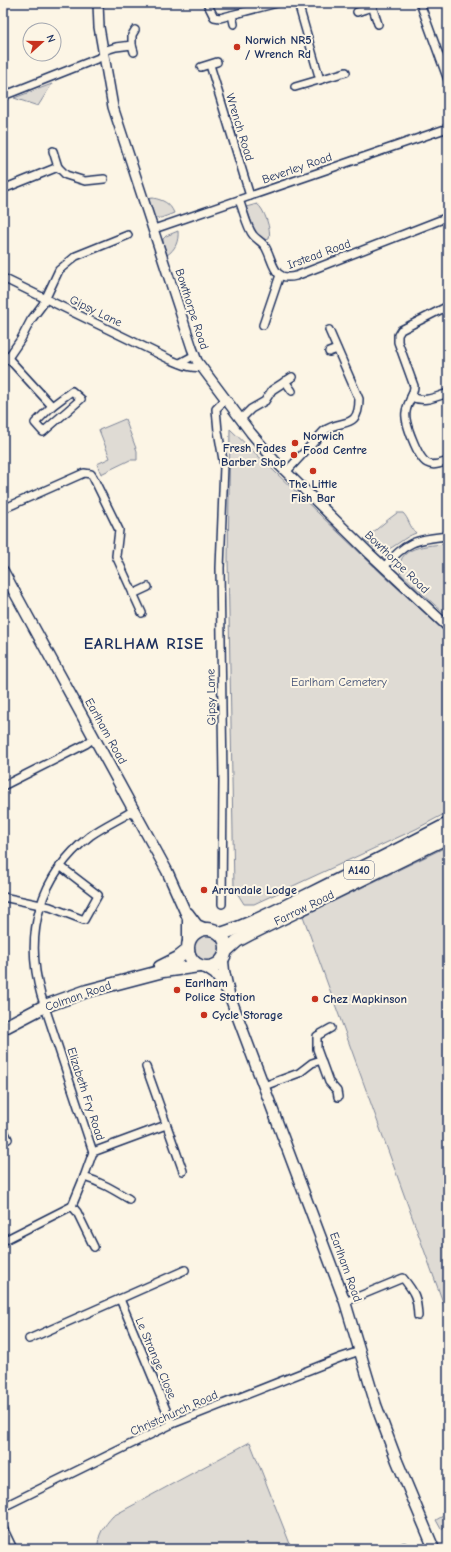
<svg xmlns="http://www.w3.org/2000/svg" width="451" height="1552" viewBox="0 0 451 1552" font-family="'Comic Neue',sans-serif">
	<rect width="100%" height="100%" fill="#fcf5e5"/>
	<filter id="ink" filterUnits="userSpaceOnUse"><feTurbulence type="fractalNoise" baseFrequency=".025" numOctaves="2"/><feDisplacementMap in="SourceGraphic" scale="8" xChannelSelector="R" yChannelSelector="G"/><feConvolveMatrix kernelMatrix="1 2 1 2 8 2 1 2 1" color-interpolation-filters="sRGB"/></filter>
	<g filter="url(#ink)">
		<g fill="#dfdbd4" stroke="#7d8599">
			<path d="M52,84L38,106L14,98Z"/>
			<path d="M153,198C163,200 170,203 174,213C152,222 153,221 146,199Z"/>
			<path d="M257,204C264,208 272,231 269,239L266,240L257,235L255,232L246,207Z"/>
			<path d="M178,231C179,241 175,250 167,255L163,243V239L166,236Z"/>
			<path d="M125,419L137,451V460H130L101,474L97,464L110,458L99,430Z"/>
			<path d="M230,429L382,574L448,634V812L416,829L254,904H244L234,888L228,558Z"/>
			<path d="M397,513H403C409,519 409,526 416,533C404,537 396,547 384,551L373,547L364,539C376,531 385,521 397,513Z"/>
			<path d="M448,544V617L401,574C393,546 429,545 448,544Z"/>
			<path d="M448,846V1316L303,916Z"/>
			<circle cx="207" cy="948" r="13"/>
			<path d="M250,1442L292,1549H98C97,1535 104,1526 113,1516Z"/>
			<path d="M448,1513V1525L441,1529L436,1520Z"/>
		</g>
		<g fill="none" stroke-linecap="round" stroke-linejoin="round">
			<defs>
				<g id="minor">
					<path d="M207,3L214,17L220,18L277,3"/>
					<path d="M298,3L320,80"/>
					<path d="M371,3L378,24"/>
					<path d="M420,3L448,80"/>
					<path d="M357,12L372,7"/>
					<path d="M232,15L234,24"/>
					<path d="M132,45L134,52"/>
					<path d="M103,51L116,47L132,45V35L135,30"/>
					<path d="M210,65L250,196"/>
					<path d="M201,67L217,62"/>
					<path d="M295,87L346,72"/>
					<path d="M3,96L104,56"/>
					<path d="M53,151L58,167"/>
					<path d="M3,189L58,167L66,175L85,181L104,179"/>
					<path d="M239,200C243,209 247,228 253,235C257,240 263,242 266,248C274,263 273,282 296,276L448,217"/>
					<path d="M154,229L448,128"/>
					<path d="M3,278L171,360C182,364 190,369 202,367"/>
					<path d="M448,306L401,330L398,335V342L414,386C414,395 407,403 406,412C404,422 418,458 427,463C434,467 441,463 448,461"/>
					<path d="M263,325L280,275"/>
					<path d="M329,352L337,349"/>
					<path d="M8,358L52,406"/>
					<path d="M3,362L8,358L21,339L31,320L43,304L59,270L76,256L128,235"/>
					<path d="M180,363L195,355"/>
					<path d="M285,381L292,391"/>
					<path d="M72,391L81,399L43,432L35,423L52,406Z"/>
					<path d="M411,397C425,403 435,397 448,393"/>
					<path d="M241,419L251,409L265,401L272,390L292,377"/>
					<path d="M286,472L324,431C341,418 359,431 359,399L329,330"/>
					<path d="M3,509L84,473L91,474L93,477L119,530L116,556L142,613"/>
					<path d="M384,567C405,542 416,539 448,536"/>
					<path d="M133,594L148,587"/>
					<path d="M3,786L86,744L94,738"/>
					<path d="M3,897L50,907L84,920L98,895L60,866"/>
					<path d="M222,904L223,781L220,568L224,466L218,431L216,409L226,399"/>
					<path d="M321,1060L317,1049V1036L331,1028"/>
					<path d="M146,1067L183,1171"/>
					<path d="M264,1086L299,1073L312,1063L321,1060L329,1082L337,1091L338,1097"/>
					<path d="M3,1129L8,1139"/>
					<path d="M93,1152L166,1125"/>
					<path d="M84,1177C101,1182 114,1190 129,1199"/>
					<path d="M72,1206L77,1212L94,1247"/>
					<path d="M3,1241L72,1206L84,1177L93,1152L41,995C24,934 39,876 90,836C104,826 120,819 134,810"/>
					<path d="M120,1299L172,1424"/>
					<path d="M345,1302L403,1278C415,1293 417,1297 418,1316"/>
					<path d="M29,1339L185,1270"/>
					<path d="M3,1507L172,1424L342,1357L360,1351"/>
					<path d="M3,1528L13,1549"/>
					<path d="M404,1547L405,1549"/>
				</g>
				<path id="tertiary" d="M98,3L99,27L113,107L192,348L197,361L251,433L274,460L370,554L448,627"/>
				<g id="secondary">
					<path d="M3,571L167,871L188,918V944"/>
					<path d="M188,913L197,925L206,929"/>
					<path d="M223,961L224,971L229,994L345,1302L376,1405L397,1461L434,1549"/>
					<path d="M206,968L215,974L226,989"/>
				</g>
				<g id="trunk">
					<circle cx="207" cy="948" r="19"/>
					<path d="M221,934C250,925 277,910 304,897C352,873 400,849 448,824"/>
					<path d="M227,950L237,941L252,933L448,837"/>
					<path d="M160,967L178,958L188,950"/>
					<path d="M3,1028L45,1006L87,991L163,971L199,966"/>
				</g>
			</defs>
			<use href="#minor" stroke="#1b2f5e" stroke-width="10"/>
			<use href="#tertiary" stroke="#1b2f5e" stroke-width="12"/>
			<use href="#secondary" stroke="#1b2f5e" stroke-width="13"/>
			<use href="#trunk" stroke="#1b2f5e" stroke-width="15"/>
			<use href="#minor" stroke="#fcf5e5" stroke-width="7"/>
			<use href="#tertiary" stroke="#fcf5e5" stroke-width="9"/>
			<use href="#secondary" stroke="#fcf5e5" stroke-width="10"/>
			<use href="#trunk" stroke="#fcf5e5" stroke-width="12"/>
		</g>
	</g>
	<g fill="#c8321e" stroke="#fcf5e5" stroke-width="1.5">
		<circle cx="237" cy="47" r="4"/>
		<circle cx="295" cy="443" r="4"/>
		<circle cx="294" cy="455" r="4"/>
		<circle cx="313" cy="471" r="4"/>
		<circle cx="204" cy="890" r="4"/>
		<circle cx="177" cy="990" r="4"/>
		<circle cx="315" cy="999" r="4"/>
		<circle cx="204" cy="1015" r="4"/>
	</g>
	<g text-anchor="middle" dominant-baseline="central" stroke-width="4" stroke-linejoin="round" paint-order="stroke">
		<rect fill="#fcf5e5" stroke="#5e6a86" stroke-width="1" x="344" y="861" width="30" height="18" rx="3"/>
		<g font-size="11" font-weight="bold" fill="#1b2f5e">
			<text x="359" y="870">A140</text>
		</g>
		<g font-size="12" font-weight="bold" fill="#1b2f5e" stroke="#fcf5e5" text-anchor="start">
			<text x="245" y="40">Norwich NR5<tspan x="245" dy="14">/ Wrench Rd</tspan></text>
			<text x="303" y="436">Norwich<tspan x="303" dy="14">Food Centre</tspan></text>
			<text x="286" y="448" text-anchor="end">Fresh Fades<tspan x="286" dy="14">Barber Shop</tspan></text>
			<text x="313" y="484" text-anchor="middle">The Little<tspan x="313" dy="14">Fish Bar</tspan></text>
			<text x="212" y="890">Arrandale Lodge</text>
			<text x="185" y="983">Earlham<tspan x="185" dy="14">Police Station</tspan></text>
			<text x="323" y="999">Chez Mapkinson</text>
			<text x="212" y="1015">Cycle Storage</text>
		</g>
		<g font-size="12" fill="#1b2f5e" stroke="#fcf5e5">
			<text transform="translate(240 127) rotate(73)">Wrench Road</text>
			<text transform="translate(297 168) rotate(-19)">Beverley Road</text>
			<text transform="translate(319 254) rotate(-20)">Irstead Road</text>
			<text transform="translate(192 309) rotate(72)">Bowthorpe Road</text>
			<text transform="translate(96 311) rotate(26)">Gipsy Lane</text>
			<text transform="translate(397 562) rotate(44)">Bowthorpe Road</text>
			<text transform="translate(211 697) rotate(-91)">Gipsy Lane</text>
			<text transform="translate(106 731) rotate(61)">Earlham Road</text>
			<text transform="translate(304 908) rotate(-26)">Farrow Road</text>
			<text transform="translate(78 996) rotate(-19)">Colman Road</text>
			<text transform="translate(86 1094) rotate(72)">Elizabeth Fry Road</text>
			<text transform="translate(346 1267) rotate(70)">Earlham Road</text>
			<text transform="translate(156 1358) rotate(67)">Le Strange Close</text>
			<text transform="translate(174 1413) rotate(-24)">Christchurch Road</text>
		</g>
		<g font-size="12" fill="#425176" stroke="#fcf5e5">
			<text x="339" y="682">Earlham Cemetery</text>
		</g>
		<g font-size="16" font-weight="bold" letter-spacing="1" fill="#1b2f5e" stroke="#fcf5e5">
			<text x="144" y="644">EARLHAM RISE</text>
		</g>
	</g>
	<rect width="451" height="1552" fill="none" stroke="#fcf5e5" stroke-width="16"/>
	<rect x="8" y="8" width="435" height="1536" fill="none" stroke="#1b2f5e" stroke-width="1.5" filter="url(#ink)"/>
	<g transform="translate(42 42) rotate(69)"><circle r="19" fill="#fcf5e5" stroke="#a2a6af"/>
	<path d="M0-3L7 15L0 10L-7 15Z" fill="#c8321e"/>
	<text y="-6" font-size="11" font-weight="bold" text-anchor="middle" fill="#1b2f5e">N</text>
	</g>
</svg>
